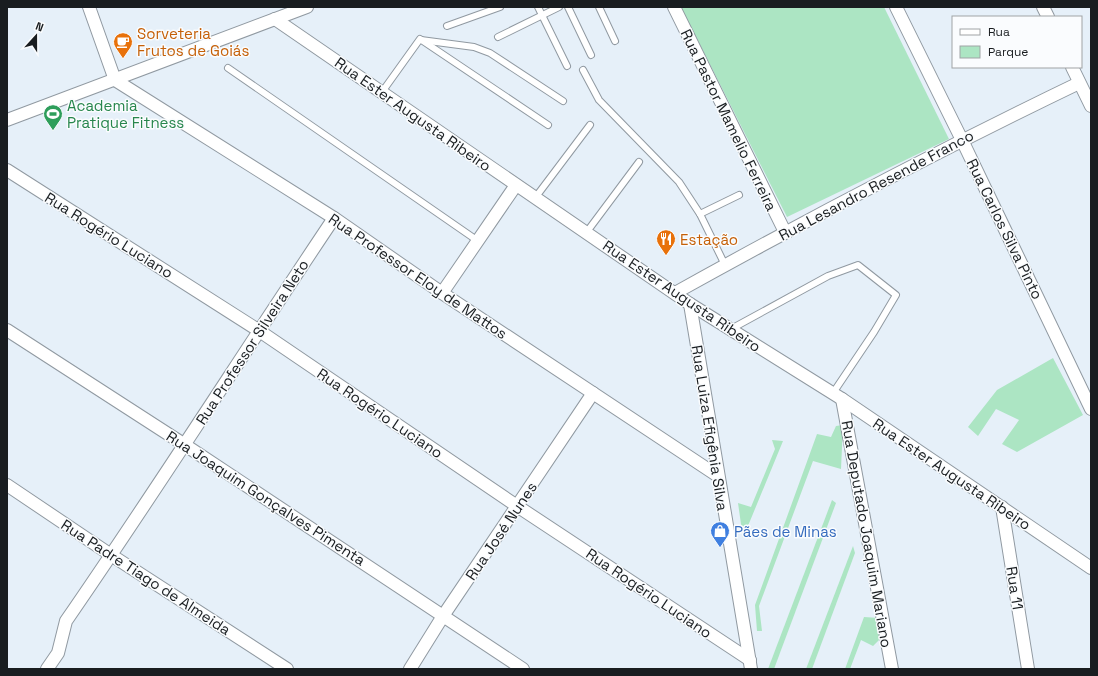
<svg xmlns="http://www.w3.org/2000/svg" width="1098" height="676" viewBox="0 0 1098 676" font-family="'Space Grotesk',sans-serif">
	<rect width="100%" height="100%" fill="#e6f0f9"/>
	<g fill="#ace5c3">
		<path d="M681,7H884L949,139L787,217Z"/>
		<path d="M1053,358L1083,415L1017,452L1002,444L1019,420L996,409L978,436L968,427L997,390Z"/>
		<path d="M843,425L841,469L813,461L759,606L762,631H757L755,605L817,434L831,437L836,426Z"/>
		<path d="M772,440L783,441L743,538L738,503L751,507L775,449Z"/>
		<path d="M832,500L836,503L774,669H768Z"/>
		<path d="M853,546L855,553L812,669H806Z"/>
		<path d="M864,617L879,618L883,636L873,646L861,640L850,669H845Z"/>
	</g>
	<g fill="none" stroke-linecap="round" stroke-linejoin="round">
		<defs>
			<g id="service">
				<path d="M538,7L567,66"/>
				<path d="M568,7L591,55"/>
				<path d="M599,7L615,41"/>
				<path d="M447,26L500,7"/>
				<path d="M498,37L559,7"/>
				<path d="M421,40L474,47L490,53L563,101"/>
				<path d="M228,68L478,241"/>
				<path d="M583,70L599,100L679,182L700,214L725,265"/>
				<path d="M382,92L420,39L548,125"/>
				<path d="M535,198L590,125"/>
				<path d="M700,214L739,195"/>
				<path d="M586,233L639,162"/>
				<path d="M731,329L828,276L858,265L896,295L874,332L833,393"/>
			</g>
			<g id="minor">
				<path d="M89,7L115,80L334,218L442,293L718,476"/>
				<path d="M674,7L785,232"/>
				<path d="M896,7L962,140L1091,409"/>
				<path d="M1043,7L1048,17"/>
				<path d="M275,19L690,304L842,399L1091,568"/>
				<path d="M1072,67L1091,106"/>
				<path d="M7,120L307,7"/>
				<path d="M7,170L258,330L517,506L750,660"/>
				<path d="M442,293L516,185"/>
				<path d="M675,293C808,219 942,149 1079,83"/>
				<path d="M690,304L751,669"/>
				<path d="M7,330L185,445L523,669"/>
				<path d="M842,399L892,669"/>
				<path d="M7,485L111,555L287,669"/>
				<path d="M1002,507L1028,669"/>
				<path d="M47,669L58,653L66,621C158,488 244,352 334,218"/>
				<path d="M410,669L443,616L593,393"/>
			</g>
		</defs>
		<use href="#service" stroke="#9099a1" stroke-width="8"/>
		<use href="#minor" stroke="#9099a1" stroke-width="14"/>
		<use href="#service" stroke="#fff" stroke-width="6"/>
		<use href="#minor" stroke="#fff" stroke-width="12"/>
	</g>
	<defs>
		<symbol id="cafe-pin" viewBox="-11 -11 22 30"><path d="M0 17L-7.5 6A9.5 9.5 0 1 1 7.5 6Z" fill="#e8710a" stroke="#fafcfe"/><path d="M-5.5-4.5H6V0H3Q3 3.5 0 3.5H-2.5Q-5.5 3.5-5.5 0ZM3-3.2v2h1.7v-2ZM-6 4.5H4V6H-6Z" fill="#fff"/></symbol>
		<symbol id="stadium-pin" viewBox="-11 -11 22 30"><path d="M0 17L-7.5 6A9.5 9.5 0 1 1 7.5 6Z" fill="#2e9e5b" stroke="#fafcfe"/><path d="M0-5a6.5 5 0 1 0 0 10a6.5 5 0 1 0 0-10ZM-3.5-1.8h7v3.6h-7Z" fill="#fff"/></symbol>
		<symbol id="restaurant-pin" viewBox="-11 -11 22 30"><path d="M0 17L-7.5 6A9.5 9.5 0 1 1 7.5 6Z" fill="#e8710a" stroke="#fafcfe"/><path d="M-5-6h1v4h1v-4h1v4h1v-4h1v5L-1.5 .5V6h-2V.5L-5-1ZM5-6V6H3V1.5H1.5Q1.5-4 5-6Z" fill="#fff"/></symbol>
		<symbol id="shop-pin" viewBox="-11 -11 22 30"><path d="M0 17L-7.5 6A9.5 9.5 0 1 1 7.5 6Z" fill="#3f7fe0" stroke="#fafcfe"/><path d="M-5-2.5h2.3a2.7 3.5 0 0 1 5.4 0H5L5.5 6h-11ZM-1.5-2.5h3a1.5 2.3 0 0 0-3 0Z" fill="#fff"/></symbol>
	</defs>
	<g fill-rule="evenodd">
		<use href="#cafe-pin" x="112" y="31" width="22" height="30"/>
		<use href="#stadium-pin" x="42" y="103" width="22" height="30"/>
		<use href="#restaurant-pin" x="655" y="228" width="22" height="30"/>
		<use href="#shop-pin" x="709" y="520" width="22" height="30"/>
	</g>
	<g text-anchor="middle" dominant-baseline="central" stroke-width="3" stroke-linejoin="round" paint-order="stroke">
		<g font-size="15" fill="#c56008" stroke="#fafcfe" text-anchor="start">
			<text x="137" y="33">Sorveteria<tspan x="137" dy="17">Frutos de Goiás</tspan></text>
			<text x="680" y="239">Estação</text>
		</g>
		<g font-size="15" fill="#27864d" stroke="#fafcfe" text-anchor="start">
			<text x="67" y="105">Academia<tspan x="67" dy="17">Pratique Fitness</tspan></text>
		</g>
		<g font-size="15" fill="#191d20" stroke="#fafcfe">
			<text transform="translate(413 114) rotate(35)">Rua Ester Augusta Ribeiro</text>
			<text transform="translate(729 120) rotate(64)">Rua Pastor Mamelio Ferreira</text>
			<text transform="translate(876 185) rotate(-28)">Rua Lesandro Resende Franco</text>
			<text transform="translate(1005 229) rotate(64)">Rua Carlos Silva Pinto</text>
			<text transform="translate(109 235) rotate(32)">Rua Rogério Luciano</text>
			<text transform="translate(418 276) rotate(34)">Rua Professor Eloy de Mattos</text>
			<text transform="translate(682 296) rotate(34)">Rua Ester Augusta Ribeiro</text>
			<text transform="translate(252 342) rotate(-57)">Rua Professor Silveira Neto</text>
			<text transform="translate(380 413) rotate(34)">Rua Rogério Luciano</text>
			<text transform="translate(710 428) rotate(81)">Rua Luiza Efigênia Silva</text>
			<text transform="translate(952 474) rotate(34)">Rua Ester Augusta Ribeiro</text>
			<text transform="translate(266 498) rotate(33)">Rua Joaquim Gonçalves Pimenta</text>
			<text transform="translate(501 531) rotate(-56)">Rua José Nunes</text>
			<text transform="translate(867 534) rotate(80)">Rua Deputado Joaquim Mariano</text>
			<text transform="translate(146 577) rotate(33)">Rua Padre Tiago de Almeida</text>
			<text transform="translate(1015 588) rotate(81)">Rua 11</text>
			<text transform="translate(649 593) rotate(34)">Rua Rogério Luciano</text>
		</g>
		<g font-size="15" fill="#366cbe" stroke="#fafcfe" text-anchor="start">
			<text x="734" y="531">Pães de Minas</text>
		</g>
	</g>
	<rect width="1098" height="676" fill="none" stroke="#191d20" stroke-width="16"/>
	<rect x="952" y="16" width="130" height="52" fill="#fafcfe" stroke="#a0a3a5"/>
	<rect x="960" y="29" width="20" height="6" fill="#ffffff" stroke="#a0a3a5"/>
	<text x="988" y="36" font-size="12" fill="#191d20">Rua</text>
	<rect x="960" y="46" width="20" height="12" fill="#ace5c3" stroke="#a0a3a5"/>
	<text x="988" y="56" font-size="12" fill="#191d20">Parque</text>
	<g transform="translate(36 36) rotate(21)" stroke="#fafcfe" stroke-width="3" paint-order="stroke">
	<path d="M0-3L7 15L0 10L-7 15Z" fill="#191d20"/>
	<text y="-6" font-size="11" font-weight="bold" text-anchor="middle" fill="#191d20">N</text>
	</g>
</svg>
